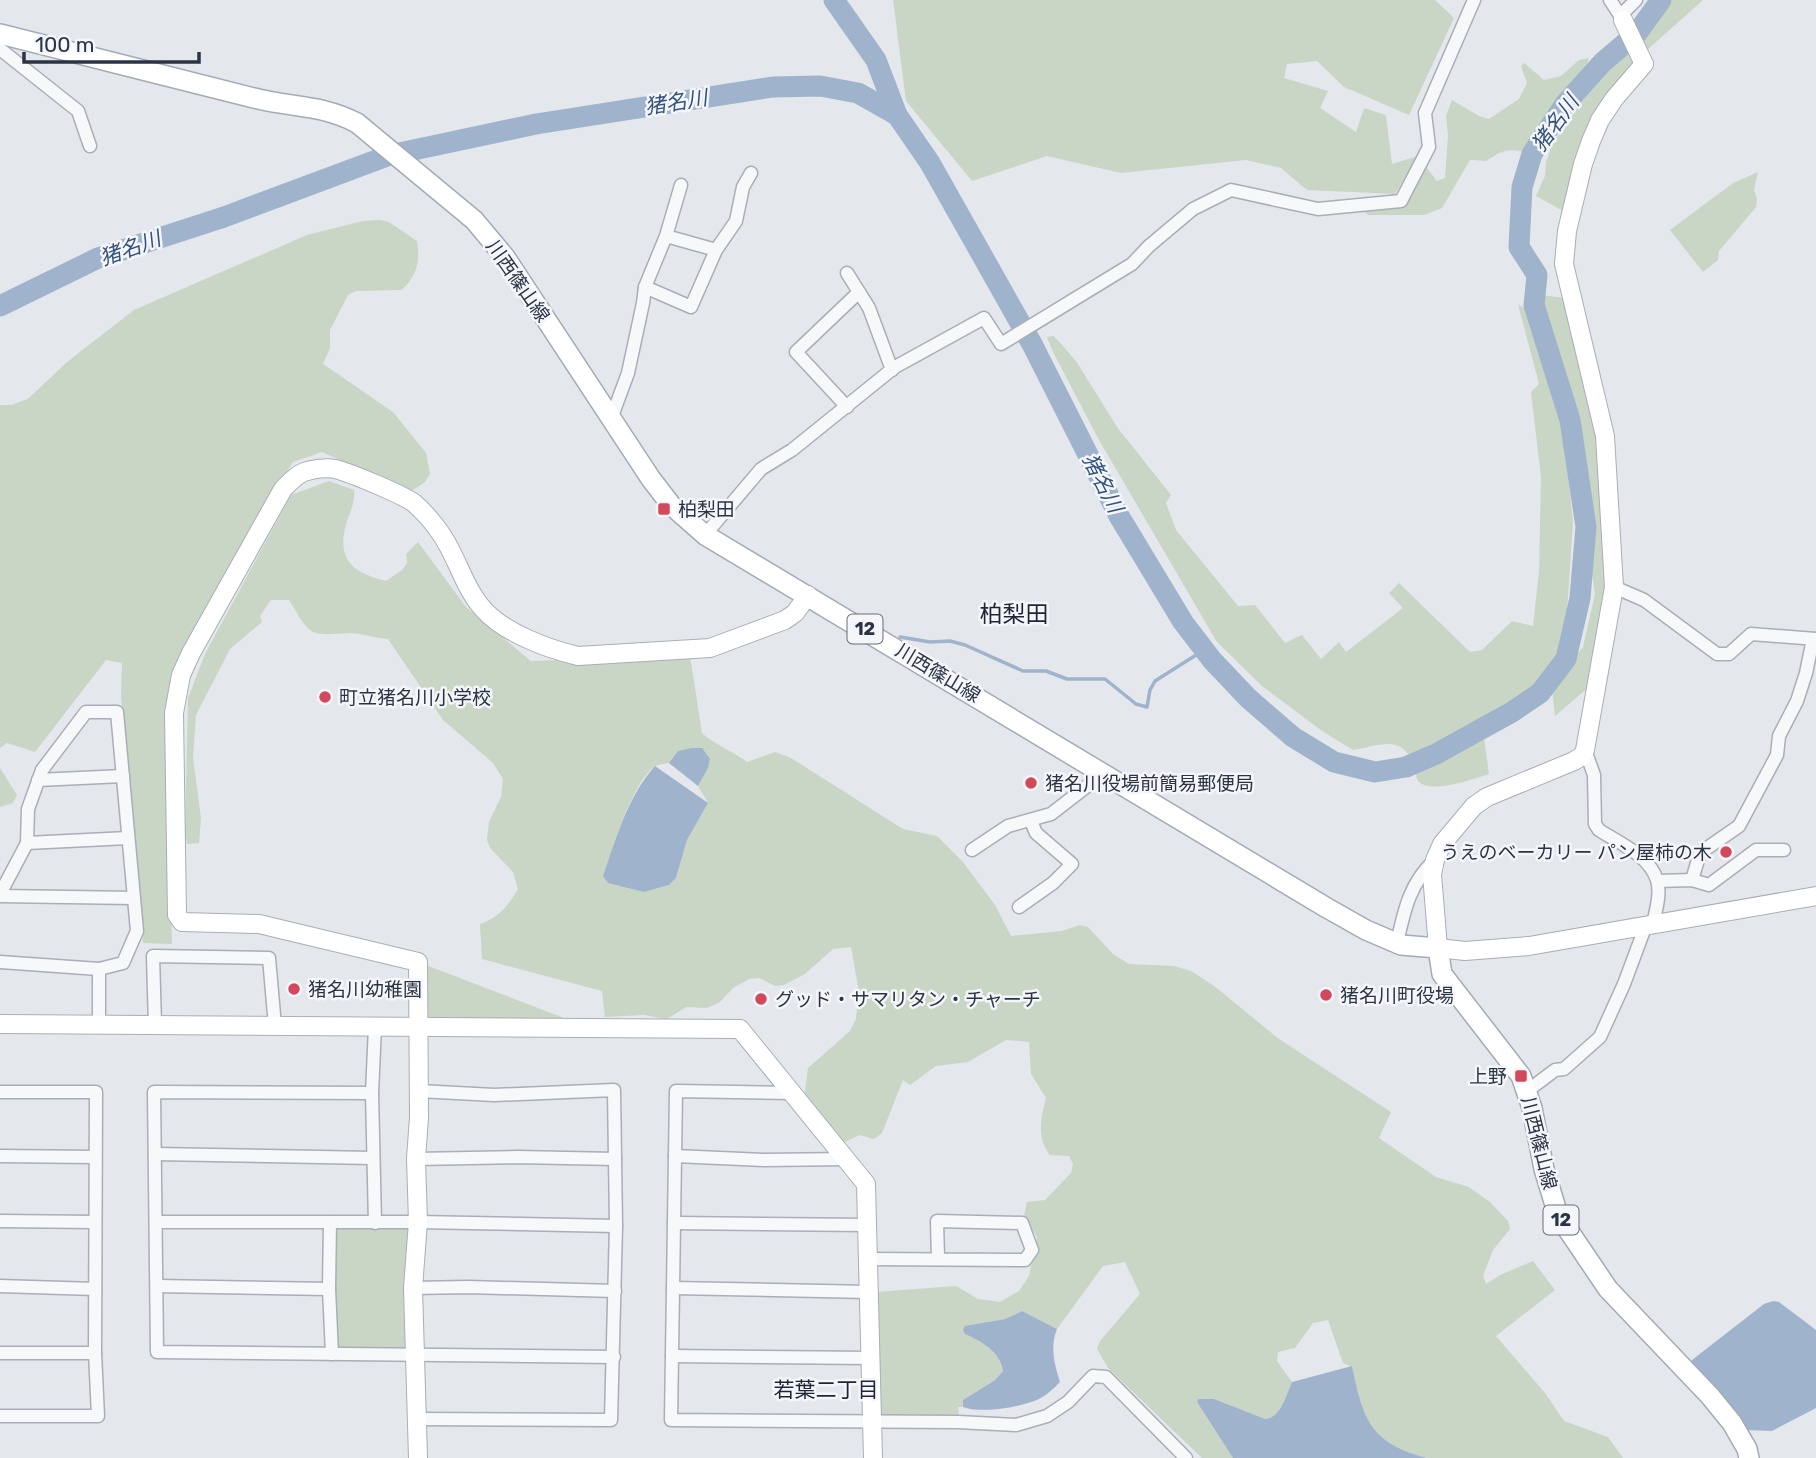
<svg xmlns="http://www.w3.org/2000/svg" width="1816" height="1458" viewBox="0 0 1816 1458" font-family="Rubik,'Noto Sans JP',sans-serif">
	<rect width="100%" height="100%" fill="#e4e7ec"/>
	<g fill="#c9d6c5" fill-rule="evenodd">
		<path d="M893,0H1435L1454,18L1409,115L1344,87L1317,61L1287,64L1284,78L1328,91L1320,108L1356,132L1364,108L1386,115L1392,164L1418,156L1395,194L1307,190L1281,168L1246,160L1121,173L1047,156L972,181L906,101Z"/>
		<path d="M1673,0H1703L1646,51L1640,39Z"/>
		<path d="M1621,55H1629L1636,64L1604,98L1581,145L1563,211L1536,196L1545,176L1546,162L1553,142L1571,120L1583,90Z"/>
		<path d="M1589,58C1584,80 1562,97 1548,113C1550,129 1538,141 1529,153C1508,148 1504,149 1486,161L1470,160L1442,208L1424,215H1368L1364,211L1365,207L1404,204L1426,167L1437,181L1445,178L1448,136L1446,116L1452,100L1479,116L1489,119L1519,99L1527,83L1521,66L1524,63L1544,80L1561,76L1579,60Z"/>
		<path d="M1758,172L1754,190L1757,199L1756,207L1719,251L1718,260L1703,272L1670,230L1733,183Z"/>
		<path d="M380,220L389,222L417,241C421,262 416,276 402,290L356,291L348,295L330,330V348L323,364L393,412L426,453L430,474L425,482L410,492L322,452L293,462L261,514L166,715L172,944L143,943L121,696L122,663L106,660L35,752L7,743L0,748V405H11L28,399L67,362L134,310L307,235L363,221Z"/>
		<path d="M1541,295L1565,298L1599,424L1606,595L1589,687L1555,716L1552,688L1557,679L1583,647L1595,594L1590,561L1592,514L1575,408L1541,300Z"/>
		<path d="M1518,304L1525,309L1538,341L1562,417L1573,522L1565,644L1535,691L1482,724L1489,774C1474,779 1434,793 1420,783C1416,780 1416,773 1414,768C1405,733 1380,745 1353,750L1322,731L1262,686L1217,642L1099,440L1053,352L1047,337L1054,336L1076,361L1117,427L1171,495L1166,503L1176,530L1238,606L1255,605L1285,643L1302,635L1321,659L1339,642L1346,652L1403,608L1389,593L1399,583L1470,652L1482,650L1512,621L1533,626L1539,572L1541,477L1531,392L1539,384Z"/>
		<path d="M329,481L354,490C356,505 346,518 344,533C339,565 360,574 386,581L402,570L407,563L406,554L418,542L466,607L531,661L690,656L702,733C715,745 733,751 747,762L775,752L791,758L903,829L937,836L963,862L995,905L1011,936L1061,931L1080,925L1088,927L1113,954L1129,964L1174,966L1191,971L1213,985L1279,1039L1391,1112L1379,1138L1436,1177L1469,1187L1490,1202L1508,1221L1510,1229L1493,1250L1483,1276L1486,1284L1500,1275L1533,1261L1555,1290L1496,1336L1545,1393L1564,1421L1608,1437L1623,1458H1427C1370,1443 1363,1419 1352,1367L1343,1363L1328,1320L1313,1323L1295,1348L1278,1352L1277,1361L1292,1382C1286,1395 1281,1418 1265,1420L1214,1399H1198L1197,1402L1233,1458H1202L1108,1368L1097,1349L1100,1341L1140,1294L1125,1262L1103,1266L1057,1329L1022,1311L1005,1319L987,1322L965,1334C982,1342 1000,1350 1003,1371L995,1380L963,1400V1407H958L959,1416L881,1417L875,1410L876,1292L956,1286L978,1299L1000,1302L1019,1291L1029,1276L1037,1237L1024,1216L1027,1202L1045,1200L1071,1173L1073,1164L1069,1156L1050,1155C1036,1138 1041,1117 1046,1098L1031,1074L1029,1042L1006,1040L968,1062L936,1066L910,1085L903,1080L882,1133L874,1139L860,1135L838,1145L804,1099L808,1068L850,1031L856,1019L859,992L851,947L833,949L805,974L784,985L775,986L759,978L749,979L733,988L720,1002L707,1008L686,1007L667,1019L644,1015L605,1017L602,991L482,959L480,924C498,918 509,905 518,889L513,872L490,848L487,840L489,822L501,797L503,779L493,763L443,720L388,639C376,638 360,633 350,633C308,636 311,636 289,600H271L260,616L262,622L230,649L196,715L193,758L201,818L199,843L187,844L185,834L188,698L205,654L291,495ZM678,751L710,759L708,768L698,786L708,803L687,840L676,878L669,885L644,892L603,876C612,850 632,783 654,767C658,764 664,764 669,763Z"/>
		<path d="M0,768L17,795L13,803L0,807Z"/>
		<path d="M418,962L590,1028H418Z"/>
		<path d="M418,1222L415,1355L332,1354L330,1223Z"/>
	</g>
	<g fill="#9fb4cc">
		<path d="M692,748H702L710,759L708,768L698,786L669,763L678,751Z"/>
		<path d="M655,766L708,803L687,840L676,878L669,885L644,892L608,883L603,876C616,838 628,796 655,766Z"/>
		<path d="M1773,1301L1779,1302L1816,1330V1408L1772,1431L1745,1430L1692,1365V1360L1764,1304Z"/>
		<path d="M1022,1311L1057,1329C1050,1347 1054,1363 1060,1382C1054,1388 1047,1395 1039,1399C1022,1407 980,1414 963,1407V1400L995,1380L1003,1371C1000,1351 982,1342 965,1334L963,1330L965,1326L1005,1319Z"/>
		<path d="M1352,1366C1363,1419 1370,1443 1427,1458H1233L1197,1402L1198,1399H1214L1265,1419C1281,1418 1286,1395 1292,1382Z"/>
	</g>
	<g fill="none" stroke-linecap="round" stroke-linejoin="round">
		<path stroke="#9fb4cc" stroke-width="3.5" d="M900,637L930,642L950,641L965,645L1023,671H1046L1067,679H1105L1136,704L1147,707L1150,690L1155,681L1204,650"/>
		<g stroke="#9fb4cc" stroke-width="21">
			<path d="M834,0L876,60L897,115"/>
			<path d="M0,306L98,258L224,217L390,155L536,124L773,87L820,86L858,93L897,115L930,163L1032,344L1119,516L1183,622L1212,660L1248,698L1293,737L1334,762L1375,772L1406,767L1436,754L1512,712L1540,693L1566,659L1580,598L1586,527L1570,420L1534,305L1537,275L1519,247L1522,187L1532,154L1565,104L1603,62L1637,33L1661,0"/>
		</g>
		<defs>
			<g id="street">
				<path d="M1610,0L1623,20"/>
				<path d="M1620,16L1636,0"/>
				<path d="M0,49L78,111L90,146"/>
				<path d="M666,236L716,250"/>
				<path d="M847,273L869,308L892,370"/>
				<path d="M645,287L691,307L716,250L736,221L743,187L751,173"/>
				<path d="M847,407L796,352L859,292"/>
				<path d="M611,419L628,373L643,303L645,287L666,236L681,185"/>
				<path d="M705,535L761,469L792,450L895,367L984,318L1001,344L1132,264L1149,246L1193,209L1231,190L1318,209L1401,201L1429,147L1425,113L1474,0"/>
				<path d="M1614,587L1644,600L1717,654H1729L1751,634L1816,639"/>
				<path d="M1585,750L1594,775L1595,824L1599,830C1619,843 1649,855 1657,880C1661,893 1656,910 1653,924"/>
				<path d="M38,780L123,776"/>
				<path d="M27,843L128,838"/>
				<path d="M972,850L1008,826L1051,814L1104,773"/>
				<path d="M1692,880L1700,853L1739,826L1777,755L1779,736L1797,701L1806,673L1813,639"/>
				<path d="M1658,881L1692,880L1709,885L1756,850H1784"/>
				<path d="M0,894L27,843L28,809L42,770L86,712H117L137,931L123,963L99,969V1024"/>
				<path d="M0,896L134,898"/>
				<path d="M1019,907L1053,883L1072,864L1036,833L1031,821"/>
				<path d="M1397,943C1404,911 1410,882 1435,860"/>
				<path d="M0,962L99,969"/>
				<path d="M155,1025L153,956L269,958L275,1026"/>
				<path d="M375,1027L372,1093L154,1092L157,1352L614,1357"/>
				<path d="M0,1092H96L95,1353"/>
				<path d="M1526,1092L1555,1070L1564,1069L1600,1037L1624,984L1646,925"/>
				<path d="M372,1093L375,1223"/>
				<path d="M792,1093L676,1091L671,1420L958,1422L1016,1425L1047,1416L1068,1402L1093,1376L1106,1377L1186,1458"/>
				<path d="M155,1154L372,1158"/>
				<path d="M0,1156L95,1157"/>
				<path d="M675,1156L764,1160L846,1159"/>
				<path d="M416,1159L517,1157L615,1159"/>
				<path d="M0,1221L95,1222"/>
				<path d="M156,1222H418L616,1226L614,1090L494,1095L419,1091"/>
				<path d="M330,1223L329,1289L332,1354"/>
				<path d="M674,1223L867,1225"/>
				<path d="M868,1259L1025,1260L1032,1250L1022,1223L937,1221L938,1258"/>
				<path d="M0,1286L95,1289"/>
				<path d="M157,1286L329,1289"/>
				<path d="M413,1288L468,1287L615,1291"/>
				<path d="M673,1288L869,1292"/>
				<path d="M0,1353H95L98,1416H0"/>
				<path d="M672,1356L871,1358"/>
				<path d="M417,1419L611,1420L616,1226"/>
			</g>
			<g id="secondary">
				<path d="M1623,20L1644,64L1614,99L1600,120L1591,141L1583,164L1567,231L1564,264L1605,436L1614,587L1585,750L1582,756L1574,761L1487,797L1474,806L1442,844L1435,860L1432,874L1438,948L1465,951L1529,946L1816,896"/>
				<path d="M0,1024L740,1029L866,1184L873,1458"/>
				<path d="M418,1458L413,1288L418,1222L416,1159L419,1117L418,962L259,924L182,922L177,915L174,713L181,675L191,653L283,489C289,483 296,475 304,472C312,469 327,467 335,469C351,473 401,494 414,503C423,511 432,521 439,531C457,555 463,587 484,610C505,633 548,649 578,656L710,648L785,620L795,613L808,595"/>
			</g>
			<path id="primary" d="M0,34C85,55 169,77 254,98C293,108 320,104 357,123L474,220L505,257L651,479L671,505L705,535L1327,908L1366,930L1401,945L1438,948L1442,974L1521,1076L1532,1108L1544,1169L1558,1215L1608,1289L1710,1396L1732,1423L1747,1449L1749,1458"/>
		</defs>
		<use href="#street" stroke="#a9aeb7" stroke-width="15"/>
		<use href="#secondary" stroke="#a9aeb7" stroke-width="20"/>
		<use href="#primary" stroke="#a3abb8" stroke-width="22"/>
		<use href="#street" stroke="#f7f8fa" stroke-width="12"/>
		<use href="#secondary" stroke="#fff" stroke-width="18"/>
		<use href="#primary" stroke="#fff" stroke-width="19"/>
	</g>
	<g fill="#d1495b" stroke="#f4f6f9" stroke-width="2.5">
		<rect x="657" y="502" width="14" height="14" rx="3.5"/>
		<circle cx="325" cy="697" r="7"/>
		<circle cx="1031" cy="783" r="7"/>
		<circle cx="1726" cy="852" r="7"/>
		<circle cx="294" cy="989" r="7"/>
		<circle cx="1326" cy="995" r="7"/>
		<circle cx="761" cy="999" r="7"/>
		<rect x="1514" y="1069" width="14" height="14" rx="3.5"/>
	</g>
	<g text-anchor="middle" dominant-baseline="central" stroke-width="5" stroke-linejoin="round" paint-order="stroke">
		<g fill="#f4f6f9" stroke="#676e7b" stroke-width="2">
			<rect x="847.5" y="614.5" width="35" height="29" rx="5"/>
			<rect x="1543.5" y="1205.5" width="35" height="29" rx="5"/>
		</g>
		<g font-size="18" font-weight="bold" fill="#2b3445">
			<text x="865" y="629">12</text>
			<text x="1561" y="1220">12</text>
		</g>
		<g font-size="19" fill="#2b3445" stroke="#f4f6f9">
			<text transform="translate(518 281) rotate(55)">川西篠山線</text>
			<text transform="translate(938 673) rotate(31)">川西篠山線</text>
			<text transform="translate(1539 1143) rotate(76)">川西篠山線</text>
		</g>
		<g font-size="19" fill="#2b3445" stroke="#f4f6f9" text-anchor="start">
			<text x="678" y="509">柏梨田</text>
			<text x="339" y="697">町立猪名川小学校</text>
			<text x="1045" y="783">猪名川役場前簡易郵便局</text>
			<text x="1712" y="852" text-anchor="end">うえのベーカリー パン屋柿の木</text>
			<text x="308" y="989">猪名川幼稚園</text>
			<text x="1340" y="995">猪名川町役場</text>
			<text x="775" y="999">グッド・サマリタン・チャーチ</text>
			<text x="1507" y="1076" text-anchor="end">上野</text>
		</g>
		<g font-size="21" font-style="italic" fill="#34527a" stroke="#f4f6f9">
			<text transform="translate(676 102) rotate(-9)">猪名川</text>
			<text transform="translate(1555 123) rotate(-54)">猪名川</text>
			<text transform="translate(130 248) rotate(-20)">猪名川</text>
			<text transform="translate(1103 483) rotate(63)">猪名川</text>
		</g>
		<g font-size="21" fill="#1d2536" stroke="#f4f6f9">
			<text x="826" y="1389">若葉二丁目</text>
		</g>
		<g font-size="23" fill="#1d2536" stroke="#f4f6f9">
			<text x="1014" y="614">柏梨田</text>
		</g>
	</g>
	<path d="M24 52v10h175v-10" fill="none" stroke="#2b3445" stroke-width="3.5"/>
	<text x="35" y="52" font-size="21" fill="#2b3445" stroke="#f4f6f9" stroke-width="5" paint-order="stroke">100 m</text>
</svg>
